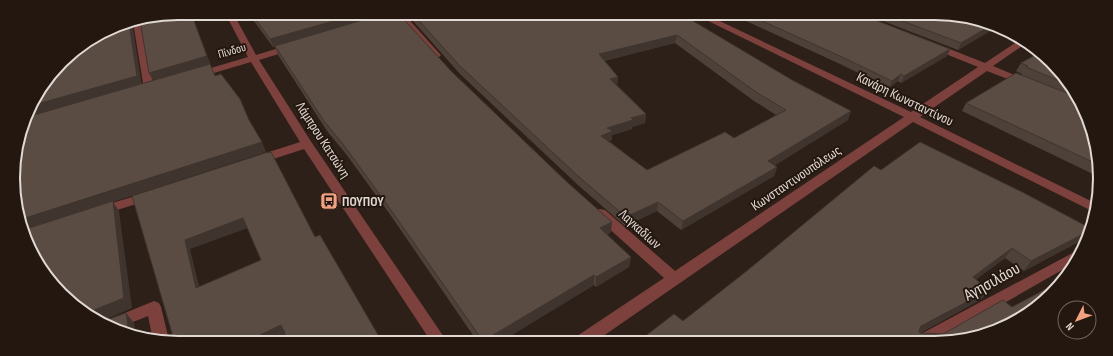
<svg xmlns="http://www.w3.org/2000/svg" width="1113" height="356" viewBox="0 0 1113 356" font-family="'Sofia Sans Condensed',sans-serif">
	<rect width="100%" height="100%" fill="#2d2018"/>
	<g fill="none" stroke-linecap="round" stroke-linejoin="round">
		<g fill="#7c413c" fill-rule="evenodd">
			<path d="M225,13H233L256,55L292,44L297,47L295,49L259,60L312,143L446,340H430L304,149L261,163H253L251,160L253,157L300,142L251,62L197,78L192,75L194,73L248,57Z"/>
			<path d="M396,14H404L439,53L441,55L439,57H433Z"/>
			<path d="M696,15H707L911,112L978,67L931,48L929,46L931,44H937L985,63L1021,39L1028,42L993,66L1029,81L1031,83L1029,85H1023L987,71L920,117L1097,204L1096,213L913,122L596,341H575L577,336L664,278L595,216L594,213L595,210L600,209L605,210L675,271L904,117Z"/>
			<path d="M141,20L154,89L149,92L144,89L133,22Z"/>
			<path d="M148,192L152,193L154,196L152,199L101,215L96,214L95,211L96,208Z"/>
			<path d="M1080,249H1082L1076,262L936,342L915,341L917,336Z"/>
			<path d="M154,301L159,303L161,307L169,340H153L148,316L118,328L103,322Z"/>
		</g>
	</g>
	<g fill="#4d4139" fill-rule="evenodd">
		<path d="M248,13L399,14L451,71L611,232L607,235L631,257L629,267L596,287L594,285L502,341H477L389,213L346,154L327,131L278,55L275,47H273Z"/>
		<path d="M407,14L683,15L848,120L774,165L777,167L774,176L681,230L657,211L625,226L578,185L460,74ZM675,43L754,101L776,115L734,138L647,170L609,141L612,140V135L632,129V127L645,123L646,114L617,85L618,77L604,61Z"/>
		<path d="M733,15L865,16L947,56L901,83L898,81L889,88L840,64Z"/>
		<path d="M870,16H967L995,28L958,50Z"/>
		<path d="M1039,53L1072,87L1097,146V176L962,111L966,103L1021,75L1022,74L1016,71L1021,63Z"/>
		<path d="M881,170L1090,228L1088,235L1084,239L1024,271L1005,258L976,279L982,299L920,333L943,334L1012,307L957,342L683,321Z"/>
	</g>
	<g fill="#3f352e">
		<path d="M191,13H192L197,31L211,65L154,82L149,73Z"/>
		<path d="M358,14H387L273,47L270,39Z"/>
		<path d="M132,22L142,86L26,119L30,106L129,23Z"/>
		<path d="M990,26L995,28L958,50L961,43Z"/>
		<path d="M677,35L675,43L598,62L599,54Z"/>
		<path d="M950,49L947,56L901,83L904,76Z"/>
		<path d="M901,74L898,81L889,88L892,81Z"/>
		<path d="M618,77L617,86L610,79Z"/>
		<path d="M851,111L848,120L766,171L768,161Z"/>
		<path d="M646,114L645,123L632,127V129L612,135V140L600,145L601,136L607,128L631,118Z"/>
		<path d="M262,142L266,152L113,202L119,211L132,308L102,321L93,312L23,231L19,220Z"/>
		<path d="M777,167L774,176L681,230L683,221Z"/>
		<path d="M658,202L657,211L625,226L626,217Z"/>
		<path d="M243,218L248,228L190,249L202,298L196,288L185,240Z"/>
		<path d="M612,222L611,232L599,238L600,228Z"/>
		<path d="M1089,231L1088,235L1084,239L1024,271L1031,261Z"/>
		<path d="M1012,248L1005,258L966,287L973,277Z"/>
		<path d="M631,257L629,267L596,287V277Z"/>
		<path d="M594,275V285L502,341H484Z"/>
		<path d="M989,290L982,299L915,335L921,326Z"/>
		<path d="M126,313L134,323L136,336L129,333Z"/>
		<path d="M281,325L286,335L276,340H250Z"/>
	</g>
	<g fill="#5a4c42" stroke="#3f352e" fill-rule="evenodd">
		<path d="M178,13H191L207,56L149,73L140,21Z"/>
		<path d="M251,13L358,14L270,39Z"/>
		<path d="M383,14H399L451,71L568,183L612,222L600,228L631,257L596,277L594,275L483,341L386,203L343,144L324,121L275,46Z"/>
		<path d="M413,14L683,15L792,80L851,111L768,161L777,167L683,221L658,202L626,217L578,176L459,65ZM677,35L756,92L786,110L734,138L725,132L647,170L601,136L613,131L607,128L633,120L631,118L646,114L610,79L618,77L599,54Z"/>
		<path d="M749,15L865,16L950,49L904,76L901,74L892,81L842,57Z"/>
		<path d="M889,16H967L990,26L961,43Z"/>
		<path d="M129,23L137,76L30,106V105L69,54L115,25Z"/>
		<path d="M1039,53L1072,86L1026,67L1028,66L1021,63Z"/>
		<path d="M210,64L215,76L221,74L240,99L249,120L262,142L19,220L14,157L27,117Z"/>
		<path d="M1016,73L1077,97L1097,146V164L966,103Z"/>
		<path d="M920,142L1024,193L1090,228L1089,231L1031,261L1012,248L973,277L989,290L921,326L919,331L920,333L943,334L1003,300L1012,307L1063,280L1052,295L1008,326L957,342L639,341L674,314L683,321L748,270L874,166L881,170Z"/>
		<path d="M268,152V153L271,152L315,237L320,235L381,340H288L281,325L250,340H174L132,196ZM243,218L261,260L196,288L185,240Z"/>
		<path d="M113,201L124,298L94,310L93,312L109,319L126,313L129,333L87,315L41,270L23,230Z"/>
	</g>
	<defs>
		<symbol id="bus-square" viewBox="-11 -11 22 22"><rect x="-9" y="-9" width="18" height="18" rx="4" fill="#f2a17e" stroke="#23170f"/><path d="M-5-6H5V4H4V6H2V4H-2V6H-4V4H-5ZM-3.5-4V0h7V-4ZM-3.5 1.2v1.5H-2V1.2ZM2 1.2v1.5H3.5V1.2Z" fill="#111"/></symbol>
	</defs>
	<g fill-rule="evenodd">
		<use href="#bus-square" x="319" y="191" width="20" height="20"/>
	</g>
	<g text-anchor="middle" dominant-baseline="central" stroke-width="4" stroke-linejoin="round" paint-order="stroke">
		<g font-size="12" fill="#e1d9d3" stroke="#23170f">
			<text transform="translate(232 51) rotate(-16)">Πίνδου</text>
		</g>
		<g font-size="14" fill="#e1d9d3" stroke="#23170f">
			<text transform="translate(905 99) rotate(26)">Κανάρη Κωνσταντίνου</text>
			<text transform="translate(323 140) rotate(57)">Λάμπρου Κατσώνη</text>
			<text transform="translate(796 178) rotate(-34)">Κωνσταντινουπόλεως</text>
			<text transform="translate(640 229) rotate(42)">Λαγκαδίων</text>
		</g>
		<g font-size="14" font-weight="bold" fill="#e1d9d3" stroke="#23170f" text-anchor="start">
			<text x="342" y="201">ΠΟΥΠΟΥ</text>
		</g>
		<g font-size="17" fill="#e1d9d3" stroke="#23170f">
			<text transform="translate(992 282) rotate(-29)">Αγησιλάου</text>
		</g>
	</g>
	<path d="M0 0H1113V356H0ZM178 20H935A158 158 0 0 1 1093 178V178A158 158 0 0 1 935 336H178A158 158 0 0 1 20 178V178A158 158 0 0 1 178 20Z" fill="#23170f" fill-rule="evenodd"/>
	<path fill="none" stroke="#e1d9d3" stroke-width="2" d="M178 20H935A158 158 0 0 1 1093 178V178A158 158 0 0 1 935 336H178A158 158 0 0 1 20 178V178A158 158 0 0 1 178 20Z"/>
	<g transform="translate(1077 320) rotate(228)"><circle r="19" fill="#23170f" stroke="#6f655d"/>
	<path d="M0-3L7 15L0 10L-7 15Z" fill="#f2a17e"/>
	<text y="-6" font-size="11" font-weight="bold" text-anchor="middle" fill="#e1d9d3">N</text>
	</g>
</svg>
